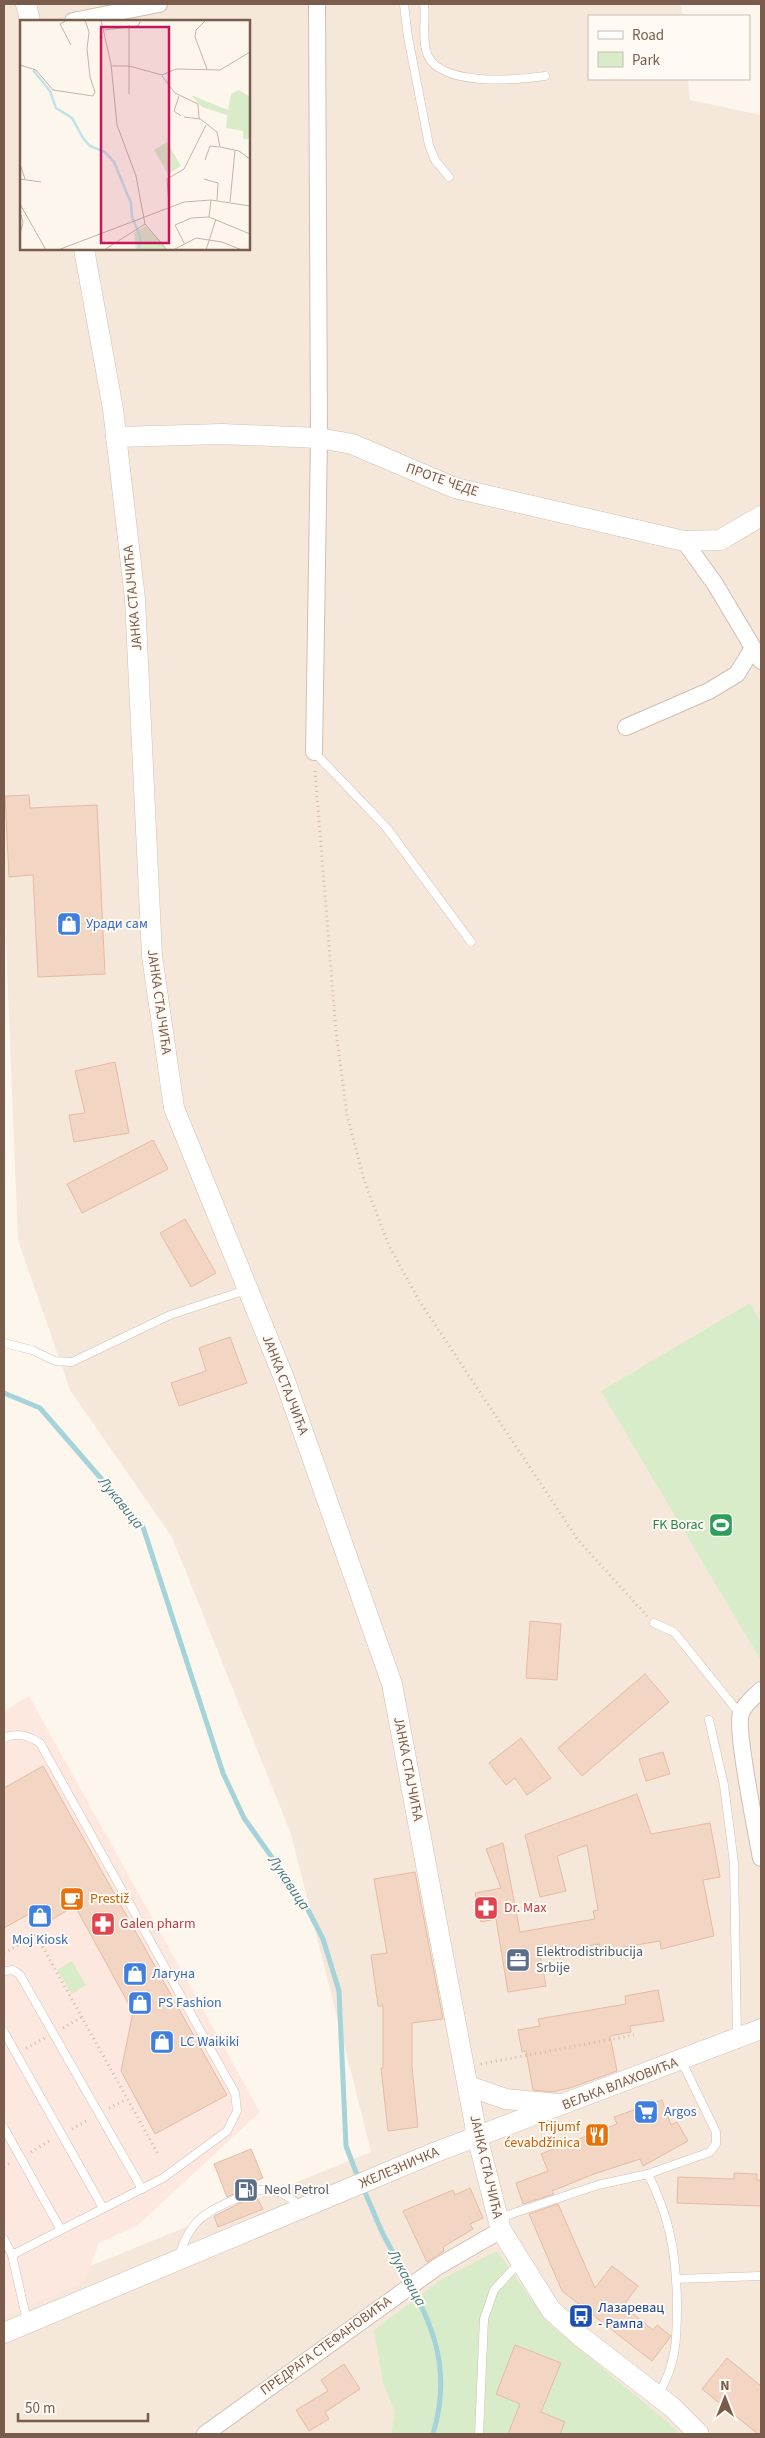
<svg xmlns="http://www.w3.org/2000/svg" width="765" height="2438" viewBox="0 0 765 2438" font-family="'Source Sans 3',sans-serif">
	<rect width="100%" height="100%" fill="#fdf6ec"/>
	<path fill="#f5e8da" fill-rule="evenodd" d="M4,4H681L682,16H589V79H688L690,100L761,115V2434H4V2301L371,2152L291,1834L172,1537L70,1390L18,1240L4,892ZM21,21H249V249H21Z"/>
	<path fill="#fde8e0" d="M29,1696L260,2112L138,2225L99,2243L84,2282L4,2317V1711Z"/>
	<g fill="#d8ecc9">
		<path d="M750,1303L761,1322L760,1659L601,1391Z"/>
		<path d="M72,1961L86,1985L72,1994L57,1970Z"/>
		<path d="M497,2251L548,2323L672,2426L679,2434H391L395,2412L383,2383L374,2330L442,2279Z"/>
	</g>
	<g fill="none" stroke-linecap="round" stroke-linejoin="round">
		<g stroke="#a5d3da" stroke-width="5">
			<path d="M4,1393L40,1408L143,1527L223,1773L244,1818L305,1904L323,1939L339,1991L346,2146L359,2180"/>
			<path d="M363,2188C370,2203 376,2219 383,2234C419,2303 458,2352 433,2434"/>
		</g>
	</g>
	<g fill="#f3d5c3" stroke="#e6bba3">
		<path d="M29,795L30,808L97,805L105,974L38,977L33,875L9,877L5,796Z"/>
		<path d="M115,1062L129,1133L74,1142L69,1115L85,1113L75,1071Z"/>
		<path d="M153,1140L168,1169L82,1213L67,1184Z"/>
		<path d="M185,1219L216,1273L191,1287L160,1233Z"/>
		<path d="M230,1337L247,1383L179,1406L171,1383L206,1371L199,1348Z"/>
		<path d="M530,1621L561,1624L557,1680L526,1678Z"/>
		<path d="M645,1674L669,1702L582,1776L558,1748Z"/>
		<path d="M521,1738L551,1778L527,1795L515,1778L506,1785L489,1763Z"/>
		<path d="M663,1752L670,1774L646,1781L639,1759Z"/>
		<path d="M43,1766L227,2095L155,2134L121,2071L133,2012L75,1906L39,1927L31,1913L4,1928V1788Z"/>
		<path d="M637,1794L651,1834L710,1823L720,1877L703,1880L714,1936L661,1949L660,1941L600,1951L599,1944L540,1954L546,1986L508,1992L496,1919L481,1922L475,1893L501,1888L486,1849L503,1843L520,1932L595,1919L593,1911L598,1910L587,1845L557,1856L566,1891L540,1897L525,1835Z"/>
		<path d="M415,1872L443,2019L412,2023V2067L418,2127L388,2131L381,2068H383V2006H378L371,1955L387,1953L374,1879Z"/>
		<path d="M658,1990L664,2021L630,2026L631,2032L610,2036L617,2071L570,2088L552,2092L533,2090L526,2051L522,2052L518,2030L540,2026L538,2019L626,2004L625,1996Z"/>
		<path d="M662,2100L671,2125L677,2122L688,2141L643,2166L640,2159L594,2174L552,2191L554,2194L523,2204L516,2183L548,2171L541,2154L617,2124L614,2117Z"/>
		<path d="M251,2149L263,2178L253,2182V2191L263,2209L218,2227L214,2216L242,2202L246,2197L240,2191L227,2197L214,2164Z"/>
		<path d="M734,2173L757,2174V2180H761V2206L677,2203L678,2177L734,2179Z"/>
		<path d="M470,2188L483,2218L470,2224L473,2229L443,2247L444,2251L427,2262L403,2211L453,2190L455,2195Z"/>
		<path d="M558,2204L595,2288L612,2266L638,2286L623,2306L653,2330L657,2325L671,2336L652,2361L562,2291L529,2214Z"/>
		<path d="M515,2345L561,2363L541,2412L565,2422L560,2434H508L520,2404L496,2394Z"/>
		<path d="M727,2358L761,2386V2434H758L702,2389Z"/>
		<path d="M344,2364L360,2389L325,2412L329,2419L309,2431L296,2410L328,2391L321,2380Z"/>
	</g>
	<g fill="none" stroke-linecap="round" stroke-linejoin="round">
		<defs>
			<g id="service">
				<path d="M404,4L408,37L429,145L435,160L449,177"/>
				<path d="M424,4C426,19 422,35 426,50C434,88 517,80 545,76"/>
				<path d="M314,752L386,827L471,942"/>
				<path d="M4,1343L32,1350L55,1361L72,1362L170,1315L246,1290"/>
				<path d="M654,1623L674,1632L740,1714"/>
				<path d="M709,1720L724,1785L734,1863L737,2037"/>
				<path d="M4,1738C17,1732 28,1735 40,1743L235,2093L237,2111L227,2131L163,2178L12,2255"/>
				<path d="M4,1971L13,1970L20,1975L142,2189"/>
				<path d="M4,2032L103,2208"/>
				<path d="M4,2128L61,2230"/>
				<path d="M648,2174C670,2218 676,2253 677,2302C677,2336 677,2365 658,2394"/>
				<path d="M259,2190C277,2188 289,2196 301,2207"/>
				<path d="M499,2218L598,2185L648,2174L710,2152L716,2144V2132L681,2060"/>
				<path d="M4,2239L12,2255L27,2321"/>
				<path d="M179,2256C191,2218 206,2212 240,2197"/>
				<path d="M676,2279L761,2276"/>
				<path d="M479,2434L484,2319L494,2290L519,2263"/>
			</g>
			<g id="minor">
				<path d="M73,21L159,4"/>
				<path d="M684,541L715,584L761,661"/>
				<path d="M626,727L709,691L737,674L753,648"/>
				<path d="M314,752L319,438L317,4"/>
				<path d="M761,1690C754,1697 745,1703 741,1713C735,1729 757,1835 761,1858"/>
				<path d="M205,2434L437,2267L501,2230"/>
			</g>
			<g id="tertiary">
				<path d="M26,4L30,21"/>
				<path d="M84,249L113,409L135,599L152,956L174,1108L284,1378L392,1684L477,2136L501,2230L551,2310L580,2336L672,2407L699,2434"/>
				<path d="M116,437L222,434L319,438L352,444L455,488L684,541L720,540L761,516"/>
				<path d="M468,2086L506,2099L558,2104"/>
				<path d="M4,2333L436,2152L761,2029"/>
			</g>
		</defs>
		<use href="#service" stroke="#d1beb0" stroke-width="9"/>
		<use href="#minor" stroke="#d1beb0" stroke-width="18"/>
		<use href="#tertiary" stroke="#d1beb0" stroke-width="21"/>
		<g stroke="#d9b8a5" stroke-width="3" stroke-dasharray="1 4" stroke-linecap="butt">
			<path d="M315,771L336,1032L347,1115L364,1180L389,1246L420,1302L578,1540L647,1616"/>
			<path d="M4,1953L36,1935L158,2154"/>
			<path d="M63,2028L82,2017"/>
			<path d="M26,2048L45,2038"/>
			<path d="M481,2064L634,2035"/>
			<path d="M109,2108L127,2099"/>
			<path d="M72,2129L88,2120"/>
			<path d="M31,2152L51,2140"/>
			<path d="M4,2167L12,2162"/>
		</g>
		<use href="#service" stroke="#fff" stroke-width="8"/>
		<use href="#minor" stroke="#fff" stroke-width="16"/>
		<use href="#tertiary" stroke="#fff" stroke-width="20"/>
	</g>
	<defs>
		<symbol id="shop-square" viewBox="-11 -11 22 22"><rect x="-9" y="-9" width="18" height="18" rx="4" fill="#3f7fe0" stroke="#fffaf3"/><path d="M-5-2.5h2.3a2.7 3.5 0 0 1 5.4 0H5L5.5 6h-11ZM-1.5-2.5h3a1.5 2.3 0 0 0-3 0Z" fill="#fff"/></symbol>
		<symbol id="stadium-square" viewBox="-11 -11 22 22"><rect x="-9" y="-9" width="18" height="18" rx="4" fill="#2e9e5b" stroke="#fffaf3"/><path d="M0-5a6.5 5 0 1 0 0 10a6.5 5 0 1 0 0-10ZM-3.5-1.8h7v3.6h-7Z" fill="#fff"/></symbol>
		<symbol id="cafe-square" viewBox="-11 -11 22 22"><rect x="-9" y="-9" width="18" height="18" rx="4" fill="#e8710a" stroke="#fffaf3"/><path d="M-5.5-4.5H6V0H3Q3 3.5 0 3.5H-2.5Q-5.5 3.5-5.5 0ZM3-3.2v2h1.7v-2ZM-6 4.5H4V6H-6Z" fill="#fff"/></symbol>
		<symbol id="pharmacy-square" viewBox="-11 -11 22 22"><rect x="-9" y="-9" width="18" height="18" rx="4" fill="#e0444e" stroke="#fffaf3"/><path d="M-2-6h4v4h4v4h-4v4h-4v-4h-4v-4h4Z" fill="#fff"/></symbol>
		<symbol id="office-square" viewBox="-11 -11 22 22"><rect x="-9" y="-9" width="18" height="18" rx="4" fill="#5c6f8a" stroke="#fffaf3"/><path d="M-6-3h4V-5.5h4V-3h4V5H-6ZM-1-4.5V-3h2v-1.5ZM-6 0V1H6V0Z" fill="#fff"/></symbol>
		<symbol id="supermarket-square" viewBox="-11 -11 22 22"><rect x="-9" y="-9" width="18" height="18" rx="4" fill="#3f7fe0" stroke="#fffaf3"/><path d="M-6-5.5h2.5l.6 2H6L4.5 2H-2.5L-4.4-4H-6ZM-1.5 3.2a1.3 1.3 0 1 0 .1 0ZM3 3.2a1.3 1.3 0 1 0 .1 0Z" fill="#fff"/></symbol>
		<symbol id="restaurant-square" viewBox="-11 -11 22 22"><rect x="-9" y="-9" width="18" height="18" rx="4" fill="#e8710a" stroke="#fffaf3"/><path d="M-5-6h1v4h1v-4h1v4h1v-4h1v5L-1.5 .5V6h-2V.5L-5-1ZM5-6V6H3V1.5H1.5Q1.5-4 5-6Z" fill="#fff"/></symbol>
		<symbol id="fuel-square" viewBox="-11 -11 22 22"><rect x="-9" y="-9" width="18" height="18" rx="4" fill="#5c6f8a" stroke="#fffaf3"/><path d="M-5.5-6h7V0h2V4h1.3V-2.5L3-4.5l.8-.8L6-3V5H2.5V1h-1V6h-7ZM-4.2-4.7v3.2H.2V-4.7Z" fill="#fff"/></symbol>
		<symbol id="bus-square" viewBox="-11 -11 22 22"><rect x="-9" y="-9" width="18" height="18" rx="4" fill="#1a4fb4" stroke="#fffaf3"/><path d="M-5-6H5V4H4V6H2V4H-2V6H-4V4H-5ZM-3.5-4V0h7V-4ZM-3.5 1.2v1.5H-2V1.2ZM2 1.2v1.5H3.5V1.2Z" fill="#fff"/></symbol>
	</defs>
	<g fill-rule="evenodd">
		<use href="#shop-square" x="55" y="910" width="28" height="28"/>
		<use href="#stadium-square" x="707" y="1511" width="28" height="28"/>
		<use href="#cafe-square" x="58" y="1885" width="28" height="28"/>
		<use href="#pharmacy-square" x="472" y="1894" width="28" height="28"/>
		<use href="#shop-square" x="26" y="1902" width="28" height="28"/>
		<use href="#pharmacy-square" x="89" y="1910" width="28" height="28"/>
		<use href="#office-square" x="504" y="1946" width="28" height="28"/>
		<use href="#shop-square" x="121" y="1960" width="28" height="28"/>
		<use href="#shop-square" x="126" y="1989" width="28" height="28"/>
		<use href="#shop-square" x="148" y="2028" width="28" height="28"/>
		<use href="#supermarket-square" x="632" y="2098" width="28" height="28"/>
		<use href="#restaurant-square" x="583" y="2121" width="28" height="28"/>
		<use href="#fuel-square" x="232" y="2176" width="28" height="28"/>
		<use href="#bus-square" x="567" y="2302" width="28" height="28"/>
	</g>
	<g text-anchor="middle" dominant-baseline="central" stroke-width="4" stroke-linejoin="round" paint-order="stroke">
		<g font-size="14" fill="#7a5c4d" stroke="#fffaf3">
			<text transform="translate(442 480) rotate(19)">ПРОТЕ ЧЕДЕ</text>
			<text transform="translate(133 598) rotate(-95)">ЈАНКА СТАЈЧИЋА</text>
			<text transform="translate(159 1002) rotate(82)">ЈАНКА СТАЈЧИЋА</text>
			<text transform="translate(285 1385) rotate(69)">ЈАНКА СТАЈЧИЋА</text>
			<text transform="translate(408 1769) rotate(79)">ЈАНКА СТАЈЧИЋА</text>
			<text transform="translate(620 2084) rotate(-21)">ВЕЉКА ВЛАХОВИЋА</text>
			<text transform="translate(486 2167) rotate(77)">ЈАНКА СТАЈЧИЋА</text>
			<text transform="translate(399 2168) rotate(-23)">ЖЕЛЕЗНИЧКА</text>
			<text transform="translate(326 2346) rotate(-36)">ПРЕДРАГА СТЕФАНОВИЋА</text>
		</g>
		<g font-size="14" fill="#366cbe" stroke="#fffaf3" text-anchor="start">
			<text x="86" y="924">Уради сам</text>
			<text x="40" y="1940" text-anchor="middle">Moj Kiosk</text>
			<text x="152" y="1974">Лагуна</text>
			<text x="158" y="2003">PS Fashion</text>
			<text x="180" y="2042">LC Waikiki</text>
			<text x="664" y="2112">Argos</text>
		</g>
		<g font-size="14" fill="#27864d" stroke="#fffaf3" text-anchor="end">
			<text x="704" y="1525">FK Borac</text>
		</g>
		<g font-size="14" fill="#c56008" stroke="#fffaf3" text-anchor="start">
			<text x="90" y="1899">Prestiž</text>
			<text x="580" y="2127" text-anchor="end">Trijumf<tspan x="580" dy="16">ćevabdžinica</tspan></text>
		</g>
		<g font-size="14" fill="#be3a42" stroke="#fffaf3" text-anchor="start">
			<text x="504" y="1908">Dr. Max</text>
			<text x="120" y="1924">Galen pharm</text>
		</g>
		<g font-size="14" fill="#4e5e75" stroke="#fffaf3" text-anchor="start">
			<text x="536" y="1952">Elektrodistribucija<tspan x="536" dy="16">Srbije</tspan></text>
			<text x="264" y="2190">Neol Petrol</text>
		</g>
		<g font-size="14" fill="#164399" stroke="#fffaf3" text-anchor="start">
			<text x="598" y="2308">Лазаревац<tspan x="598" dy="16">- Рампа</tspan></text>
		</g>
		<g font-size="15" font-style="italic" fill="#437c86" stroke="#fffaf3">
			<text transform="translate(121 1503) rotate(51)">Лукавица</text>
			<text transform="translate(289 1883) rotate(56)">Лукавица</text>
			<text transform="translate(407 2278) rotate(61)">Лукавица</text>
		</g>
	</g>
	<g transform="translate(20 20)">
		<rect width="230" height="230" fill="#fdf6ec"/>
		<path d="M219,70L230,77V119H223V111L206,108L207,95L182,87L171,75L208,90L211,74ZM147,122L161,146L148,154L134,130ZM125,206L141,221L146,230H116L114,213Z" fill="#d8ecc9"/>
		<path fill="none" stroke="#bfe3e8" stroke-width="2.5" d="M13,50L30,71L36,88L52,98L63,118L70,126L85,132L94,142L111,183L112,197L120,216L119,230"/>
		<path fill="none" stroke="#c5b3a7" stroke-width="1" d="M47,0L40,4L51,25M81,0L91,44L97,105L116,156L125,204L147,230M186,0L176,10L175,17L187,49M84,10L118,6L121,0M0,45L16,50L33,70L73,76L75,72L70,57L67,29L69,12L65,0M91,46H109L142,55L156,49L200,50L230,32M142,56L155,73L178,84L179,98L197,112L200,127L219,131L230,139M109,74V5M159,76L154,91L161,96M164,97L180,99M185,140L190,126L199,127M0,144L5,159M0,159L21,162M184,159L198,163L197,180M191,180L189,197L230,214M210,182L215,130M0,184L26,230M149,186L147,159L164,149L186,105M0,192L3,202L0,214M164,223L155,205L171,198L189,197M38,230L164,182L191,180L230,186M84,230L125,204M153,230L176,218L202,222L222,230M186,230L196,199"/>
		<path fill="#c2185b" fill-opacity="0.15" stroke="#c2185b" stroke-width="2.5" d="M81,7H149V223H81Z"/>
		<rect width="230" height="230" fill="none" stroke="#7a5c4d" stroke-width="2.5"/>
	</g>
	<rect width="765" height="2438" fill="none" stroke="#7a5c4d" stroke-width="10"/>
	<rect x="588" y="15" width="162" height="65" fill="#fffaf3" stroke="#cabbb1"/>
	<rect x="598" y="31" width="25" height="8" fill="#ffffff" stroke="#cabbb1"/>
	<text x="632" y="40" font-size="15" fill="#7a5c4d">Road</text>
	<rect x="598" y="52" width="25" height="15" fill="#d8ecc9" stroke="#cabbb1"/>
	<text x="632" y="65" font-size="15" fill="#7a5c4d">Park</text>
	<g transform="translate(725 2398)" stroke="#fffaf3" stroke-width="4" paint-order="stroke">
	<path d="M0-4L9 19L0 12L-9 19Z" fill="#7a5c4d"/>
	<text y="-8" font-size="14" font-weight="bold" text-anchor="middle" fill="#7a5c4d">N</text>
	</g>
	<path d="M18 2413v8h130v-8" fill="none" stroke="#7a5c4d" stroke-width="2.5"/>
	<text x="25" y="2413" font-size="15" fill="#7a5c4d" stroke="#fffaf3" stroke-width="4" paint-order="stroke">50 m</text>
</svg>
